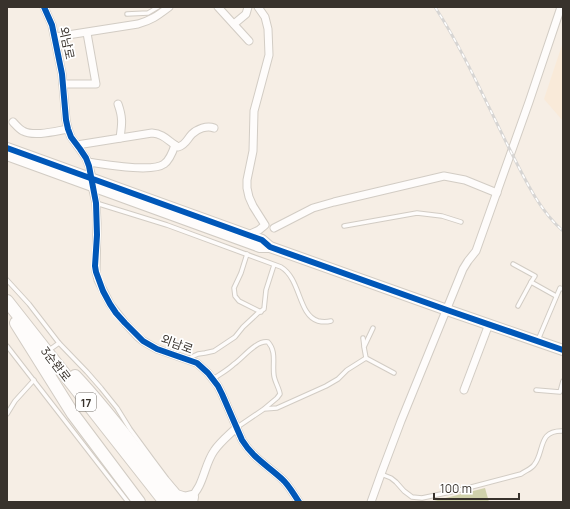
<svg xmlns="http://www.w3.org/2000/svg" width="570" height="509" viewBox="0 0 570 509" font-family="Manrope,'Noto Sans KR',sans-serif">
	<rect width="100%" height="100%" fill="#f6eee5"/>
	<path fill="#f9ead9" d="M563,42V121L544,99Z"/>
	<path fill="#d0d1ab" d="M485,488L489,502H430Z"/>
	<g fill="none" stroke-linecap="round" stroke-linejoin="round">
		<defs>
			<g id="lane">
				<path d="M127,14L148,13L158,7"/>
				<path d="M96,203L167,225L281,267C301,279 298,315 318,321C322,322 327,322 331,321"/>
				<path d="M344,226L417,213L442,216L461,222"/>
				<path d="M247,254L241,273L234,288L235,296L239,301L261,312"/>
				<path d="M513,264L535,276L531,282"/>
				<path d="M7,280L29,304L59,343L87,372L101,388L117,408L130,429L152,459L167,479L178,492L184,494"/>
				<path d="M518,306L531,282L556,296"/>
				<path d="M363,338L364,346"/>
				<path d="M538,340L560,288L563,289"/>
				<path d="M7,346L128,502"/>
				<path d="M52,348L59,343"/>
				<path d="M366,358L364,347L373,328"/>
				<path d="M187,359L198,354L205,353L214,351L235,337L243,327L258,313L264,309L266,290L274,265"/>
				<path d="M213,379C220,374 228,370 234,364C243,358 256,340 268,342C277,352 272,364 274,376C275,382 279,388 280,394L277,398L265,408"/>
				<path d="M536,390L560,392L563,381"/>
				<path d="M7,414L15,401L34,380"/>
				<path d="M236,428L264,409L277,408L326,386L338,379L347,370L366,358L394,373"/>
				<path d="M381,474L391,478L396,482L404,491L412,497L422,498L460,490L521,474C525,471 531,469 534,465C545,452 537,430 563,431"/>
			</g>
			<g id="street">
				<path d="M44,7L52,25L62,74L66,120L68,129L71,137L86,158L89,166L91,174"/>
				<path d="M218,7L249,41"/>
				<path d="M234,24L246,14L248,7"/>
				<path d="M55,37L138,24C152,20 157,16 169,7"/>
				<path d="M63,84H96L87,33"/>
				<path d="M118,104C123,118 122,124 120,138"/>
				<path d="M13,122C16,125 19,129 23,131C34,137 56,131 68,129"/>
				<path d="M77,145L152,133C164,134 168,141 178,147C186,145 187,139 192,134C197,129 207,125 214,128"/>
				<path d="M88,162C103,164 152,173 164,164C170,160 173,151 175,145"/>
				<path d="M93,190L96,203L97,223L96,272L98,280L110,304L125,323L138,337L143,341L157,349L197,363L208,373L218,386L222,394L242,440C253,458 268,466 282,479C289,485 294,495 299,502"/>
				<path d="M274,228L313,208L334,202L444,176L465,180L497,193"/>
				<path d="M248,235L259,230L265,225L253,206L249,197L247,188V180L253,151L254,111L269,55L268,29L265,17L258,7"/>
				<path d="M464,390L489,324"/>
				<path d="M190,498C204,486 204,465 214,451C220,442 229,435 236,428"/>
				<path d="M371,502L381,474L401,421L463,269L468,261L476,251L529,102L561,7"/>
			</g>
			<g id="secondary">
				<path d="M7,148L262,240L270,247L447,310L563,350"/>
				<path d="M7,155L260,247H270"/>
			</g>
			<g id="highway">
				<path d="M7,301L165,502"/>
				<path d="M16,323L73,414L139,502"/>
				<path d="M75,376C110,413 140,455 172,495L174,502"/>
				<path d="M172,495C178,501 185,499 192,497L191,502"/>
			</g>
		</defs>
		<use href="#lane" stroke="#d2ccc4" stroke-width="5.5"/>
		<use href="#street" stroke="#d2ccc4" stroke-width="9"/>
		<use href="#secondary" stroke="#d2ccc4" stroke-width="12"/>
		<use href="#highway" stroke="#d2ccc4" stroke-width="14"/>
		<use href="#lane" stroke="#fefcfb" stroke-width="3.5"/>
		<use href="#street" stroke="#fefcfb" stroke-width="7"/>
		<use href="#secondary" stroke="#fefcfb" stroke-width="10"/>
		<use href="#highway" stroke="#fefcfb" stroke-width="12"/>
		<defs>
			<path id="rail" d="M435,7C463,50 484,98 507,144C523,175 537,208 563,231"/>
		</defs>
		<use href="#rail" stroke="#d7d5d3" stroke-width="3"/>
		<use href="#rail" stroke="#fff" stroke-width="1.5" stroke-dasharray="4.5" stroke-linecap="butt"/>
		<defs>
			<g id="cycleway">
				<path d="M44,7L52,25L62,74L66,120L68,129L71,137L80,149L86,158L89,166L96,203L97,235L95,266L96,272L103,291L110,304L116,313L125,323L143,341L157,349L197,363L208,373L218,386L222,394L242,440C253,458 268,466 282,479C289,485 294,495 299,502"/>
				<path d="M7,148L262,240L270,247L447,310L563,350"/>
			</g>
		</defs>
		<use href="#cycleway" stroke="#fff" stroke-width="8"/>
		<use href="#cycleway" stroke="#0057b8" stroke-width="6"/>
	</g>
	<g text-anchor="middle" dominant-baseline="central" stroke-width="3.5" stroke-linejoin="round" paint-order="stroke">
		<rect fill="#fff" stroke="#74706b" stroke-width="1" x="76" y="393" width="20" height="18" rx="3"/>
		<g font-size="11" font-weight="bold" fill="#38322c">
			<text x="86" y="402">17</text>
		</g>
		<g font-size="12" fill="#38322c" stroke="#fff">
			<text transform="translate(67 43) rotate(78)">외남로</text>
			<text transform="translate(177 344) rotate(20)">외남로</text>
			<text transform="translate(56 364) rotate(52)">3순환로</text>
		</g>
	</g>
	<rect width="570" height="509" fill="none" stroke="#38322c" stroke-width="16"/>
	<path d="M434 493v6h85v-6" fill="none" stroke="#38322c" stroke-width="2"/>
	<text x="440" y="493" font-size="12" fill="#38322c" stroke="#ffffff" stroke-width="3" paint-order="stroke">100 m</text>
</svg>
